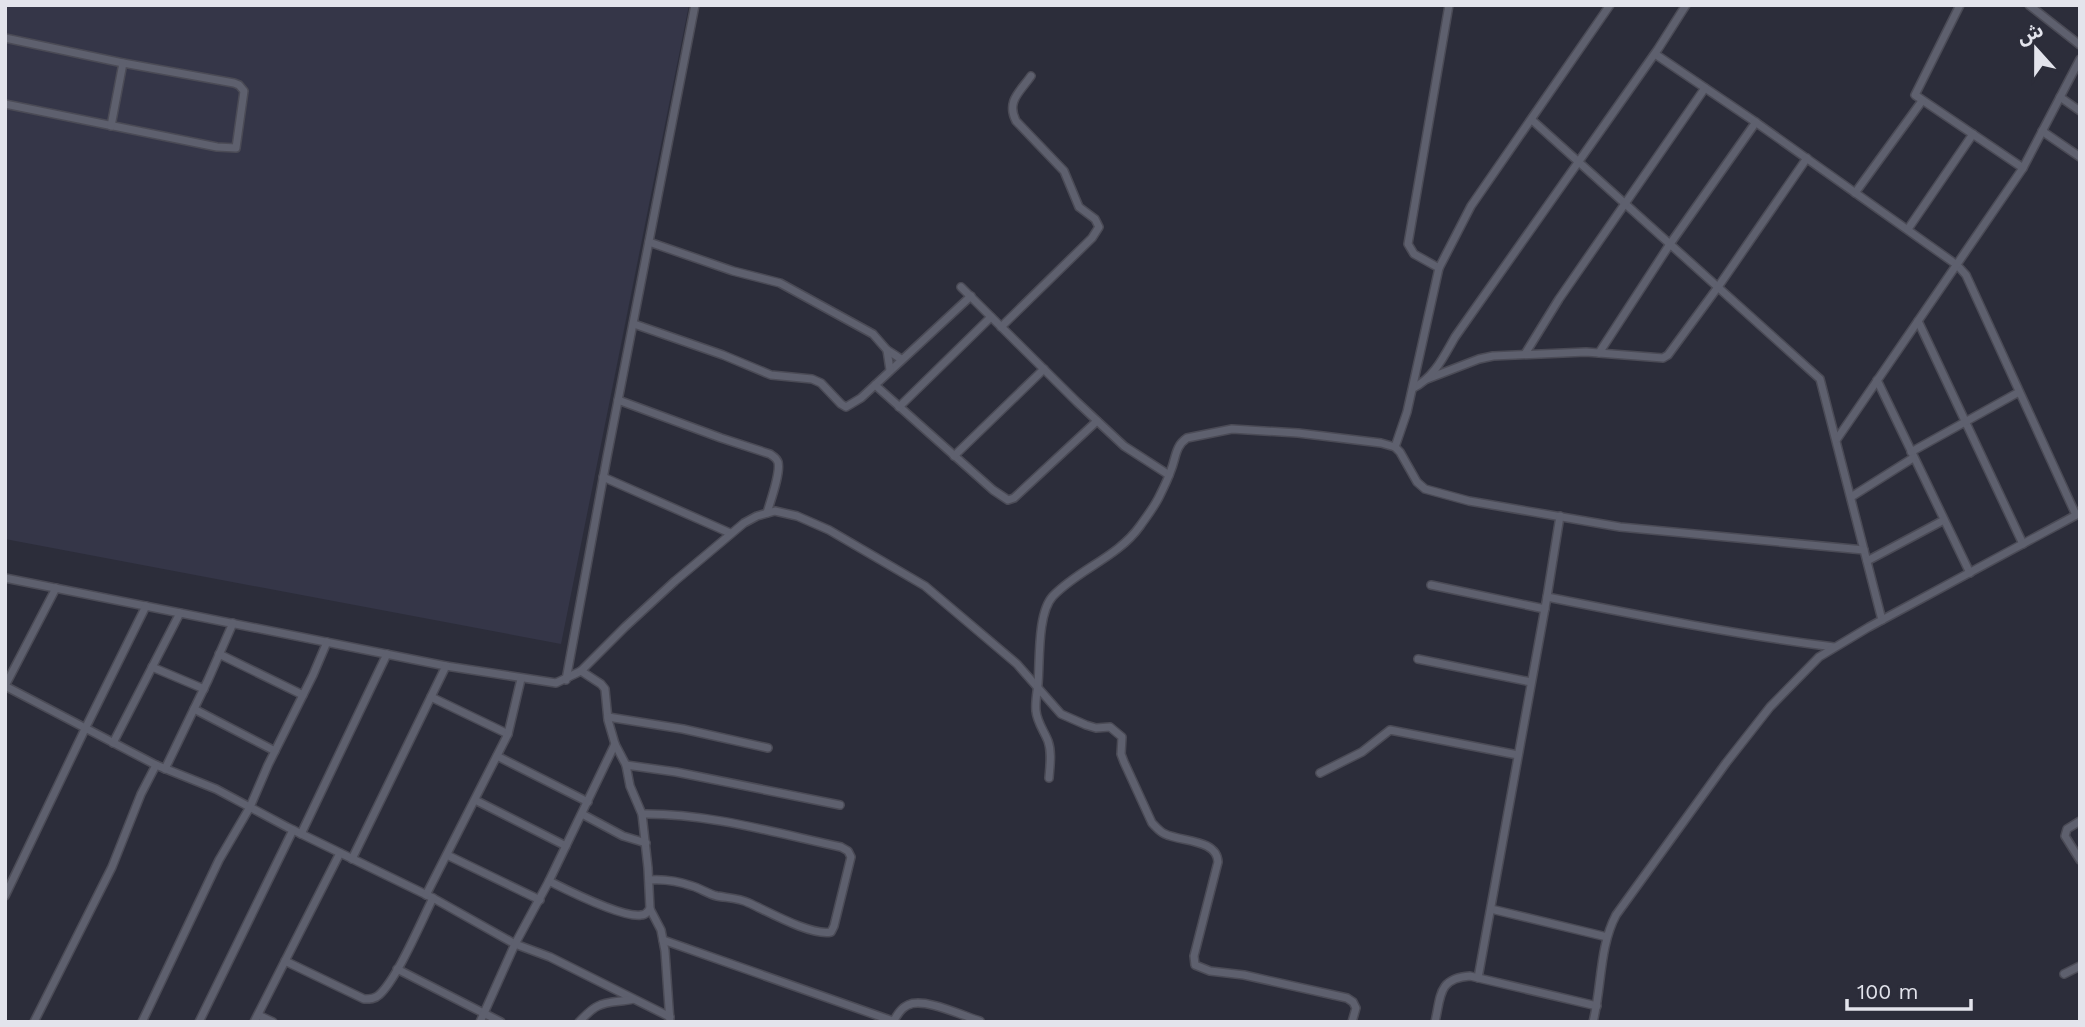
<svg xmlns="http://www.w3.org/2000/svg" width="2085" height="1027" viewBox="0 0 2085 1027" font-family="'Work Sans','Noto Sans Arabic',sans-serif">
	<rect width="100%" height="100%" fill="#2c2d3a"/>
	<path fill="#353648" d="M5,5H689L561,644L5,539Z"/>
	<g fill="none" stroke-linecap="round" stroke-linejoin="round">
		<defs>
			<g id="minor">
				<path d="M1960,5L1915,95L2023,168"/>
				<path d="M2029,5L2080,45"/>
				<path d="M5,38L123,63L234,83L239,85L244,91L236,148L217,147L5,104"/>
				<path d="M1655,54L1754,121L1957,265L1966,275L2076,515"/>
				<path d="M2060,97L2080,111"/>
				<path d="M1532,120L1820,379L1882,620"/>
				<path d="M111,126L123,63"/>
				<path d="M2042,131L2080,157"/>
				<path d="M1855,193L1922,101"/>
				<path d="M1908,229L1973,134"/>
				<path d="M649,242L733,271L780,283L873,334L887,350L901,359"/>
				<path d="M1439,268L1414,254L1408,244L1449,5"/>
				<path d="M961,287L1077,402L1124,446L1169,475"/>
				<path d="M1918,321L2023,544"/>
				<path d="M634,324L723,355L771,375L812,379L821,383L841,404L846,407L861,398L971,296"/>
				<path d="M1001,327L1092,238L1099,227L1095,219L1079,207L1064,171L1016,121C1006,101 1020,92 1031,76"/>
				<path d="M887,350L890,370"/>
				<path d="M1599,353L1670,244L1756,122"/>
				<path d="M1525,354L1559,299L1705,88"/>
				<path d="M1427,379L1479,359L1493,356L1586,352L1663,358L1668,355L1718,287L1807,158"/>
				<path d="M1877,380L1970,573"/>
				<path d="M875,385L993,490L1008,500L1014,498L1097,421"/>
				<path d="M1413,388C1434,378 1444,356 1455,337L1658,49L1686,5"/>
				<path d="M618,400L721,438L770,454C774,457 776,457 778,462C781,473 770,502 767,513"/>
				<path d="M899,407L991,317"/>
				<path d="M1837,439L2023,168L2080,59"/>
				<path d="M1395,447L1407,412L1439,268L1471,206L1610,5"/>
				<path d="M1911,452L2019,392"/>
				<path d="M954,456L1044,369"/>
				<path d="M603,477L730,533"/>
				<path d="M1851,497L1913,458"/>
				<path d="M1867,561L1944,520"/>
				<path d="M5,578L446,666L556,683L581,671L625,627L675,581L744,523L757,516L775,511L797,516L829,530L925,586L1017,664L1061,714L1086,725L1096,728L1110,727L1122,737L1121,754L1124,762L1152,823C1156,827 1160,832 1165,834C1182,842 1217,839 1218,862L1194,956L1195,965L1210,971L1244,975L1347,998L1353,1002L1356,1008L1352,1022"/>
				<path d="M1431,585L1545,609"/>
				<path d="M1547,597C1642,616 1738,635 1834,647"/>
				<path d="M219,654L303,695"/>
				<path d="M1418,659L1531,682"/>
				<path d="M152,667L204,689"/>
				<path d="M581,671L601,684L605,689L608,720L615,744L626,765L630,786L642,814L648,868L650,909L661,930L665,951L670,1022"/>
				<path d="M566,680L607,457L695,5"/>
				<path d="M5,686L156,765L216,789L287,827L433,898L515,944L550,957L670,1017"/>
				<path d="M5,686L56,588"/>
				<path d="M431,697L508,734"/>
				<path d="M194,709L275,751"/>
				<path d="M608,717L683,729L768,748"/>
				<path d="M113,743L180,613"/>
				<path d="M497,756L588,802"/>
				<path d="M626,765L676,772L840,805"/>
				<path d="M165,769L208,680L233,623"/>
				<path d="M1320,773L1362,752L1390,730L1518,755"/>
				<path d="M1049,778C1050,765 1052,752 1048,741C1044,731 1037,722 1036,711C1035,702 1037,693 1038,684C1040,662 1037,613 1053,596C1079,569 1118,557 1140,526C1147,516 1155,506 1160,495C1164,487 1168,479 1171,470C1176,458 1175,446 1187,438L1232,429L1298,433L1381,443L1395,447L1400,452L1417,482L1425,489L1469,501L1620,527L1864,550"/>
				<path d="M475,800L566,846"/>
				<path d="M582,814L623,836L646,843"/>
				<path d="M642,814C708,813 776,833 841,847L848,851L851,857L834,926L831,932C811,936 769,912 749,903C739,898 728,898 717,896C708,894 700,888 692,886C678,881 663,879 649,880"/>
				<path d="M2080,821L2067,829L2065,836L2080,860"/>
				<path d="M301,834L387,654"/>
				<path d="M447,855L540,900"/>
				<path d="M352,859L446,666"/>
				<path d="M549,881C567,890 622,918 641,915C646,915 646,913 650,909"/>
				<path d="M426,895L508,734L521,679"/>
				<path d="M5,896L85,729L146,606"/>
				<path d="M1491,909L1607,937"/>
				<path d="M663,940L893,1021"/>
				<path d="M285,961L364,999C370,999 375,999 379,995C397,979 421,922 433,898"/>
				<path d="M397,969L501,1022"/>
				<path d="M2064,974L2080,966"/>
				<path d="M1478,978L1547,597L1560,516"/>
				<path d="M258,1015L273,1022"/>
				<path d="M34,1022L112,867L141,794L156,765"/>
				<path d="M142,1022L219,860L250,807L268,765L313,675L327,642"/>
				<path d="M199,1022L293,830"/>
				<path d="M254,1022L340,853"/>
				<path d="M480,1022L515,944L549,881L615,744"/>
				<path d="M579,1022C585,1016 591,1009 598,1006C607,1001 622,1002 633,999"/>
				<path d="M893,1022C897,1015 901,1008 908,1005C924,997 963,1016 980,1021"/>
				<path d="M1435,1022C1441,996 1438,978 1470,976L1597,1006"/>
				<path d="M1593,1022C1602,987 1599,947 1616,915L1726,763L1770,707L1819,657L1869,627L2080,513"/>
			</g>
		</defs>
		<use href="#minor" stroke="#4b4b56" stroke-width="10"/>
		<use href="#minor" stroke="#5e606e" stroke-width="7"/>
	</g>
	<rect width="2085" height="1027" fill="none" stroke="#e3e4ec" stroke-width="14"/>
	<g transform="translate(2036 49) rotate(339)" stroke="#2c2d3a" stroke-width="5" paint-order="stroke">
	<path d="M0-5L12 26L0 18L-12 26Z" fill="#e3e4ec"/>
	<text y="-10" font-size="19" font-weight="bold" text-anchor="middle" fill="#e3e4ec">ش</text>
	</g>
	<path d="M1847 999v10h124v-10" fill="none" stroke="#e3e4ec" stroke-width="3.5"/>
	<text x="1857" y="999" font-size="21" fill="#e3e4ec" stroke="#2c2d3a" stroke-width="5" paint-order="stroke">100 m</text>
</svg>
